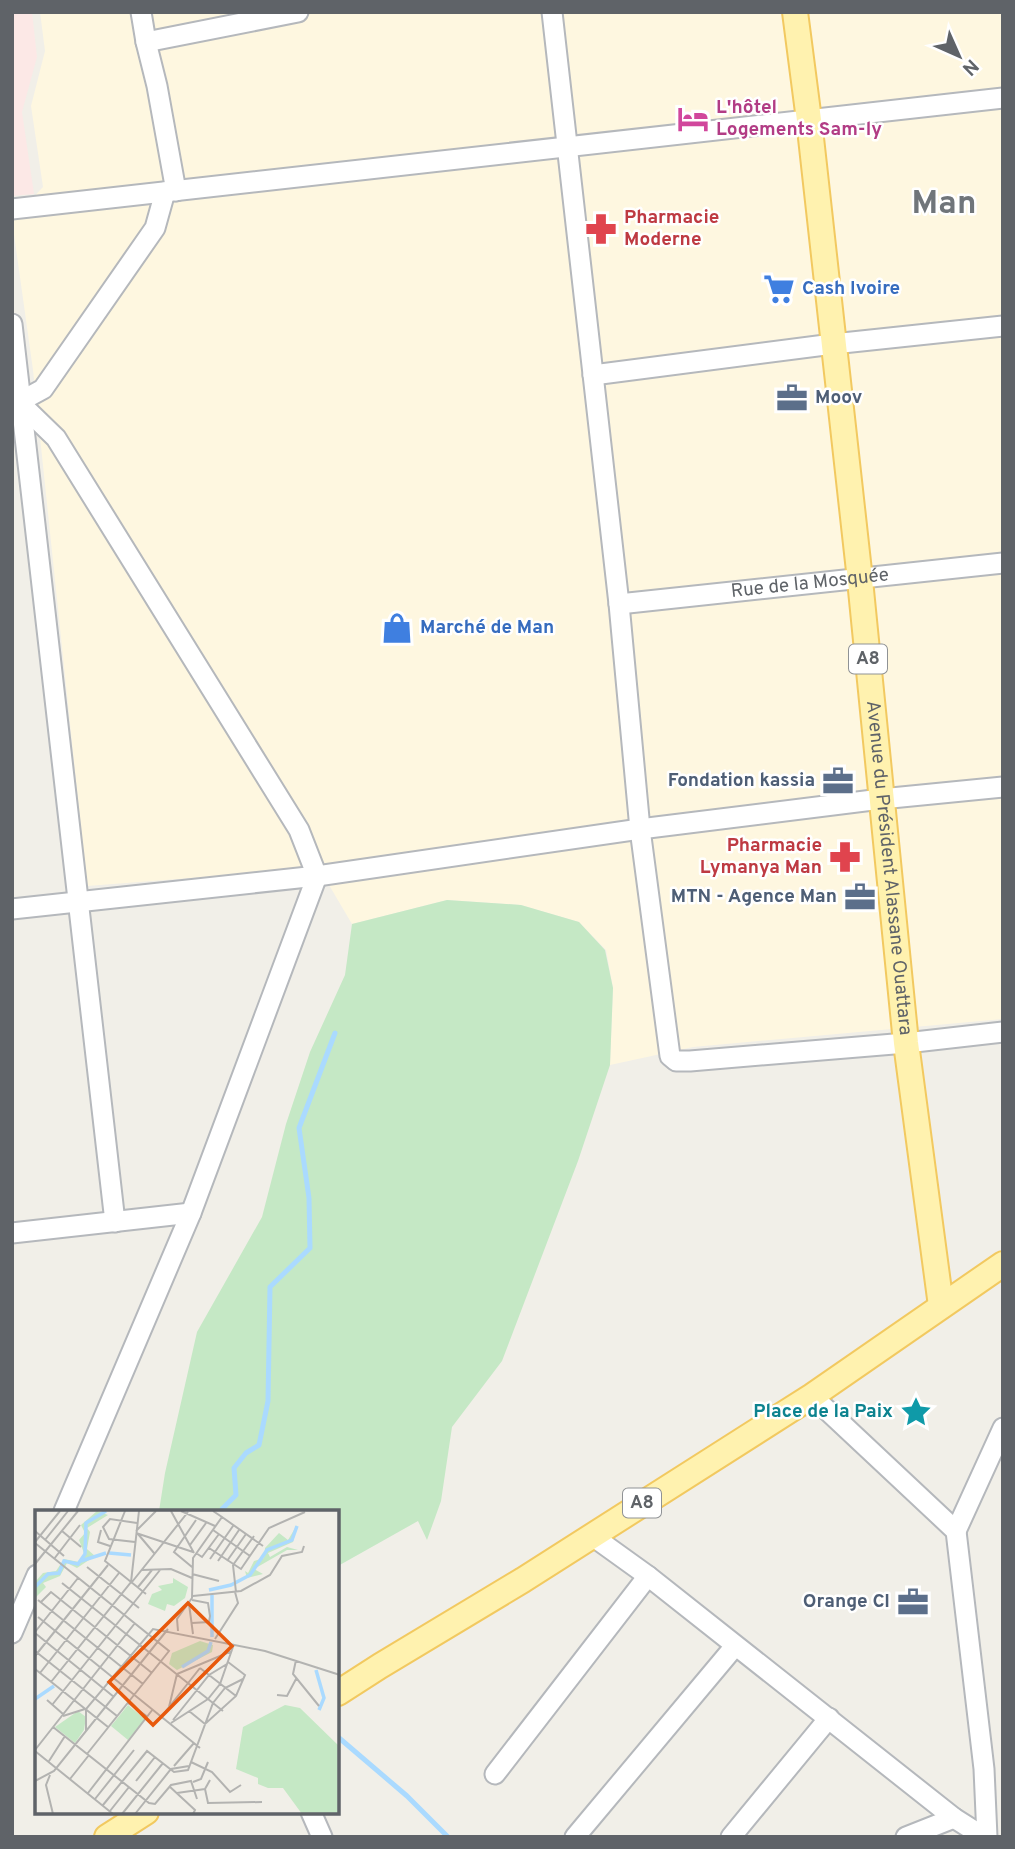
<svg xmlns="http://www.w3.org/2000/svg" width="1015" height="1849" viewBox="0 0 1015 1849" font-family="Overpass,sans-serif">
	<rect width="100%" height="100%" fill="#f1efe8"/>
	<path fill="#fef7e0" d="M40,12H1003V1019L693,1047L610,1065L613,988L606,950L579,922L521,905L447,900L352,924L319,868L87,886L33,370L12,220L43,187L31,106L45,51Z"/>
	<path fill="#fce8e6" d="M12,12H32L37,57L22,112L34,194L12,196Z"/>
	<path fill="#c5e8c5" d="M447,900L521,905L579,922L605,950L613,988L610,1065L578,1161L502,1361L452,1427L441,1501L427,1540L418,1521L338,1566V1511H159L165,1473L197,1332L262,1217L286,1124L310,1052L345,975L352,924Z"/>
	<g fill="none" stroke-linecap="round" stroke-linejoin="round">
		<g stroke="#aadaff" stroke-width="5">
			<path d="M224,1511L222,1509L236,1495L234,1468L246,1453L259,1445L268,1401L270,1287L310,1248L309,1198L299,1128L335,1033"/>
			<path d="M338,1737L407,1796L448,1837"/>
		</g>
		<defs>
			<g id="minor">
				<path d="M141,12L146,42L157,86L176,191"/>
				<path d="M552,12L619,604L640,829L670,1056L676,1061H690L906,1043L1003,1032"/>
				<path d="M146,42L298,12"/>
				<path d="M12,209L1003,98"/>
				<path d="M12,324L115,1222"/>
				<path d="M593,375L833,344L1003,326"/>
				<path d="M21,401L43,389L155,228L165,192"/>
				<path d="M22,405L56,438L299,830L317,876L191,1213L64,1511"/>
				<path id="s1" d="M619,604L1003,563"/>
				<path d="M12,909L317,876L640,829L881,799L1003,787"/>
				<path d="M12,1233L191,1213"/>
				<path d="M812,1396L956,1531L984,1769L987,1837"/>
				<path d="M956,1531L1003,1428"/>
				<path d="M591,1535L648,1576L954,1818L984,1837"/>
				<path d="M12,1633L37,1575"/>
				<path d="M495,1774L648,1576"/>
				<path d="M311,1812L322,1837"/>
				<path d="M575,1837L735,1646"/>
				<path d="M731,1837L829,1718"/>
				<path d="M906,1837L954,1818"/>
			</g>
			<g id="major">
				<path id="s2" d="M795,12L809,120L860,580L906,1043L941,1306"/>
				<path d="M338,1693L380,1666L523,1580L812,1396L1003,1264"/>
				<path d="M107,1837L146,1812"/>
			</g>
		</defs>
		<use href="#minor" stroke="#b5b8bc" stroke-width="23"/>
		<use href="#major" stroke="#f2c960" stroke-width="28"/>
		<use href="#minor" stroke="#fff" stroke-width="19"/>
		<use href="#major" stroke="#fff2af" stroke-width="24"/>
	</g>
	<defs>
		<symbol id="hotel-bare" viewBox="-9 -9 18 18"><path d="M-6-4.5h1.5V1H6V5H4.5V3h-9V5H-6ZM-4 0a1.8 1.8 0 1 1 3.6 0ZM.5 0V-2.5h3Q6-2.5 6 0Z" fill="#d1479c" stroke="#fff" stroke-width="2.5" paint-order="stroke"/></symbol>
		<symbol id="pharmacy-bare" viewBox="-9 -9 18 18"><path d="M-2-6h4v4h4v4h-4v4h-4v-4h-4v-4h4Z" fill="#e0444e" stroke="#fff" stroke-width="2.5" paint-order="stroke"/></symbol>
		<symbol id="supermarket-bare" viewBox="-9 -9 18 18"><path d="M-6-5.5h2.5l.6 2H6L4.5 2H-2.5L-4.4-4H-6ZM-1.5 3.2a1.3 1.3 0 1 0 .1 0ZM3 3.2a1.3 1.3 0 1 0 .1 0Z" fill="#3f7fe0" stroke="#fff" stroke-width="2.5" paint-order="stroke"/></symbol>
		<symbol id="office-bare" viewBox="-9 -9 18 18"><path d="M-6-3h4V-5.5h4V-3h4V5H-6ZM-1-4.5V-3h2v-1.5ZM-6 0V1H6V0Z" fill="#5c6f8a" stroke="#fff" stroke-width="2.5" paint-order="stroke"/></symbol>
		<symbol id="shop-bare" viewBox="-9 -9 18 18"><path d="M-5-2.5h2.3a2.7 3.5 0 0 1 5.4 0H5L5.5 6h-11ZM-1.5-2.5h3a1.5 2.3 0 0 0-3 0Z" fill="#3f7fe0" stroke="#fff" stroke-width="2.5" paint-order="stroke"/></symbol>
		<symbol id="sight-bare" viewBox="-9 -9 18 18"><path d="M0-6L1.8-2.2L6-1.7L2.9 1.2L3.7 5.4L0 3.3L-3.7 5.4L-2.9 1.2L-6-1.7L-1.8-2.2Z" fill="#0f9aa8" stroke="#fff" stroke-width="2.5" paint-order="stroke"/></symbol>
	</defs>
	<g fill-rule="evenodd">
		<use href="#hotel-bare" x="671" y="97" width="44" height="44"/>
		<use href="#pharmacy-bare" x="579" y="207" width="44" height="44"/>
		<use href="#supermarket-bare" x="757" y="267" width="44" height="44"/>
		<use href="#office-bare" x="770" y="376" width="44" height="44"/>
		<use href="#shop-bare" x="375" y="606" width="44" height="44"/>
		<use href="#office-bare" x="816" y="759" width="44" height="44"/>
		<use href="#pharmacy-bare" x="823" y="835" width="44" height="44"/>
		<use href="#office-bare" x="838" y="875" width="44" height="44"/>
		<use href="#sight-bare" x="894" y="1390" width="44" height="44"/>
		<use href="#office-bare" x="891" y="1580" width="44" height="44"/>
	</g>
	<g text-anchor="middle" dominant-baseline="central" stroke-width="5" stroke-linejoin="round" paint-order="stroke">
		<g fill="#fff" stroke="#8f9295" stroke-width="2">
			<rect x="849" y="644.5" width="38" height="29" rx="5"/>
			<rect x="623" y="1488.5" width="38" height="29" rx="5"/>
		</g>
		<g font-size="18" font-weight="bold" fill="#5f6368">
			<text x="868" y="659">A8</text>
			<text x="642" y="1503">A8</text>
		</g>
		<g font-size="19" font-weight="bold" fill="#b23c85" stroke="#fff" text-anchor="start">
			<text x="716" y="108">L'hôtel<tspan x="716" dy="22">Logements Sam-ly</tspan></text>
		</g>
		<g font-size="19" font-weight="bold" fill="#be3a42" stroke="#fff" text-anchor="start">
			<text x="624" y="218">Pharmacie<tspan x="624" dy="22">Moderne</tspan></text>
			<text x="822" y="846" text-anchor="end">Pharmacie<tspan x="822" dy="22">Lymanya Man</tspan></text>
		</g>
		<g font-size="19" font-weight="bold" fill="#366cbe" stroke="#fff" text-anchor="start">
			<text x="802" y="289">Cash Ivoire</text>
			<text x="420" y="628">Marché de Man</text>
		</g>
		<g font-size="19" font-weight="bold" fill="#4e5e75" stroke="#fff" text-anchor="end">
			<text x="815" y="398" text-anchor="start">Moov</text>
			<text x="815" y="781">Fondation kassia</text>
			<text x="837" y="897">MTN - Agence Man</text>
			<text x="890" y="1602">Orange CI</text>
		</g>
		<g font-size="19" fill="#5f6368" stroke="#fff">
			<text stroke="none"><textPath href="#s1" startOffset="192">Rue de la Mosquée</textPath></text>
			<text stroke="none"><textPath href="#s2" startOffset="861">Avenue du Président Alassane Ouattara</textPath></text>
		</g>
		<g font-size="19" font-weight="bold" fill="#0d838f" stroke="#fff" text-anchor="end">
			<text x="893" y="1412">Place de la Paix</text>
		</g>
		<g font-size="33" font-weight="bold" fill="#70757a" stroke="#fff">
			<text x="944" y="205">Man</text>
		</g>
	</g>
	<g transform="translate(35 1510)">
		<rect width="304" height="304" fill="#f1efe8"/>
		<path d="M62,1L73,5L52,18L55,22L52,39L60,46L42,58L32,53L25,66L8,73L11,77L0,88V72L8,63L21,61L29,49L44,52L49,43L44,30L50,23L46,15ZM262,15L258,32L233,43L235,47L252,37L263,40H252L219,59L228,64L212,68L210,61L213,63L219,51L229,48L230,38L244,23L253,30ZM138,68L153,77L150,88L139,96L132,94L130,101L113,94L117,84L127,80L123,76L138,73ZM165,131L178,135L177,142L142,160L134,154L137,143ZM93,195L110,209L93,230L76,216ZM250,195L265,198L304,236V304H267L248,278H233L223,274V268L201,259L208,217ZM43,201L51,207L49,220L40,233L20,217Z" fill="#c5e8c5"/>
		<path fill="none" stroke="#aadaff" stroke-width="3.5" d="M74,43L96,45M46,51L71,43M0,77L13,64L24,63L29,51L43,54L50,44L51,13L71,1M174,80L196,75L215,65L232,40L257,30L262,16M177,85V127M147,157L173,141L176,132M281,160L289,188L284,200M0,189L19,176"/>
		<path fill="none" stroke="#b3b3b1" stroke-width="2" d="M90,1L70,51L111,84M136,1L159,43M146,1L180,16M187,7L228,36M66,20L63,32L75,36M178,20L215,46M0,21L29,46M27,21L46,37M101,21L121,1M101,23L158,42M103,24L119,43M10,30L33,1M0,32L25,1M100,32L74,29L68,17L75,9L102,13M0,33L134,141L52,244M155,35L171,13M174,38L206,59L234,18L270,2M161,43L167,47L184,24M19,49L45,15M175,49L198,16M183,51L204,20M192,51L211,24M0,54L43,1M52,57L104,98M157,57L139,42L161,10M107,60L136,59L157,68M157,64L184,71M97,72L153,2M27,73L188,201M103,77L117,60M201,82L198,55L219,26M158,86L206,81L235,65L247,46L267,42L269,36M3,90L108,174M157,90L173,93L175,106L174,112L157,113M6,92L16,82L117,163M154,94L158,124M3,107L165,238M143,121L142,109L157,88L158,48L187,7L178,1M0,122L43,68M0,123L79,187M180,129L203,93L200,82M0,141L82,206M0,146L73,55M261,150L258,164L284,196M165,158L201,186M0,159L73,217M5,163L84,63M16,172L96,72L104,1M242,185L252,186L261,169M12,190L28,204M93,193L113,207M17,195L125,60M134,197L142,164L197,141M154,201L170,214L201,186L210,165L193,152M28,206L50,199M127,206L165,158M138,210L174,165L192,154M136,213L173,189L185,174L199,134M18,217L114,293L120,294L136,275L156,271L162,289M51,221V199L118,119L230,141L305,165M0,240L100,113M0,241L78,304M14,251L30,226M156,252L177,262L195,282L206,275M139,256L159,233M15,265L11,275L18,304M35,269L54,245M175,270L170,279L173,293L227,292M0,271L19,261L133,119M101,271L120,247M158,272L166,269L173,252M134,276L160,300L158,304M53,283L118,199M142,283L170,279M60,289L99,240M68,295L112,241L139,262L153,260L178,193L190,178L208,169M75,301L94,277M87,304L128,253M100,304L136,259L154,256"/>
		<path fill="#e8590c" fill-opacity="0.15" stroke="#e8590c" stroke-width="3.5" d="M153,93L197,136L118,215L74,172Z"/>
		<rect width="304" height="304" fill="none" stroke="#5f6368" stroke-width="3.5"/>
	</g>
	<rect width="1015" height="1849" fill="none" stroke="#5f6368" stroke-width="28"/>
	<g transform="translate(959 56) rotate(135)" stroke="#ffffff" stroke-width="5" paint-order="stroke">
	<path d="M0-5L12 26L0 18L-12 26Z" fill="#5f6368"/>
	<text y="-10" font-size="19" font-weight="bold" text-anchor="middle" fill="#5f6368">N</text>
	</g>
</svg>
